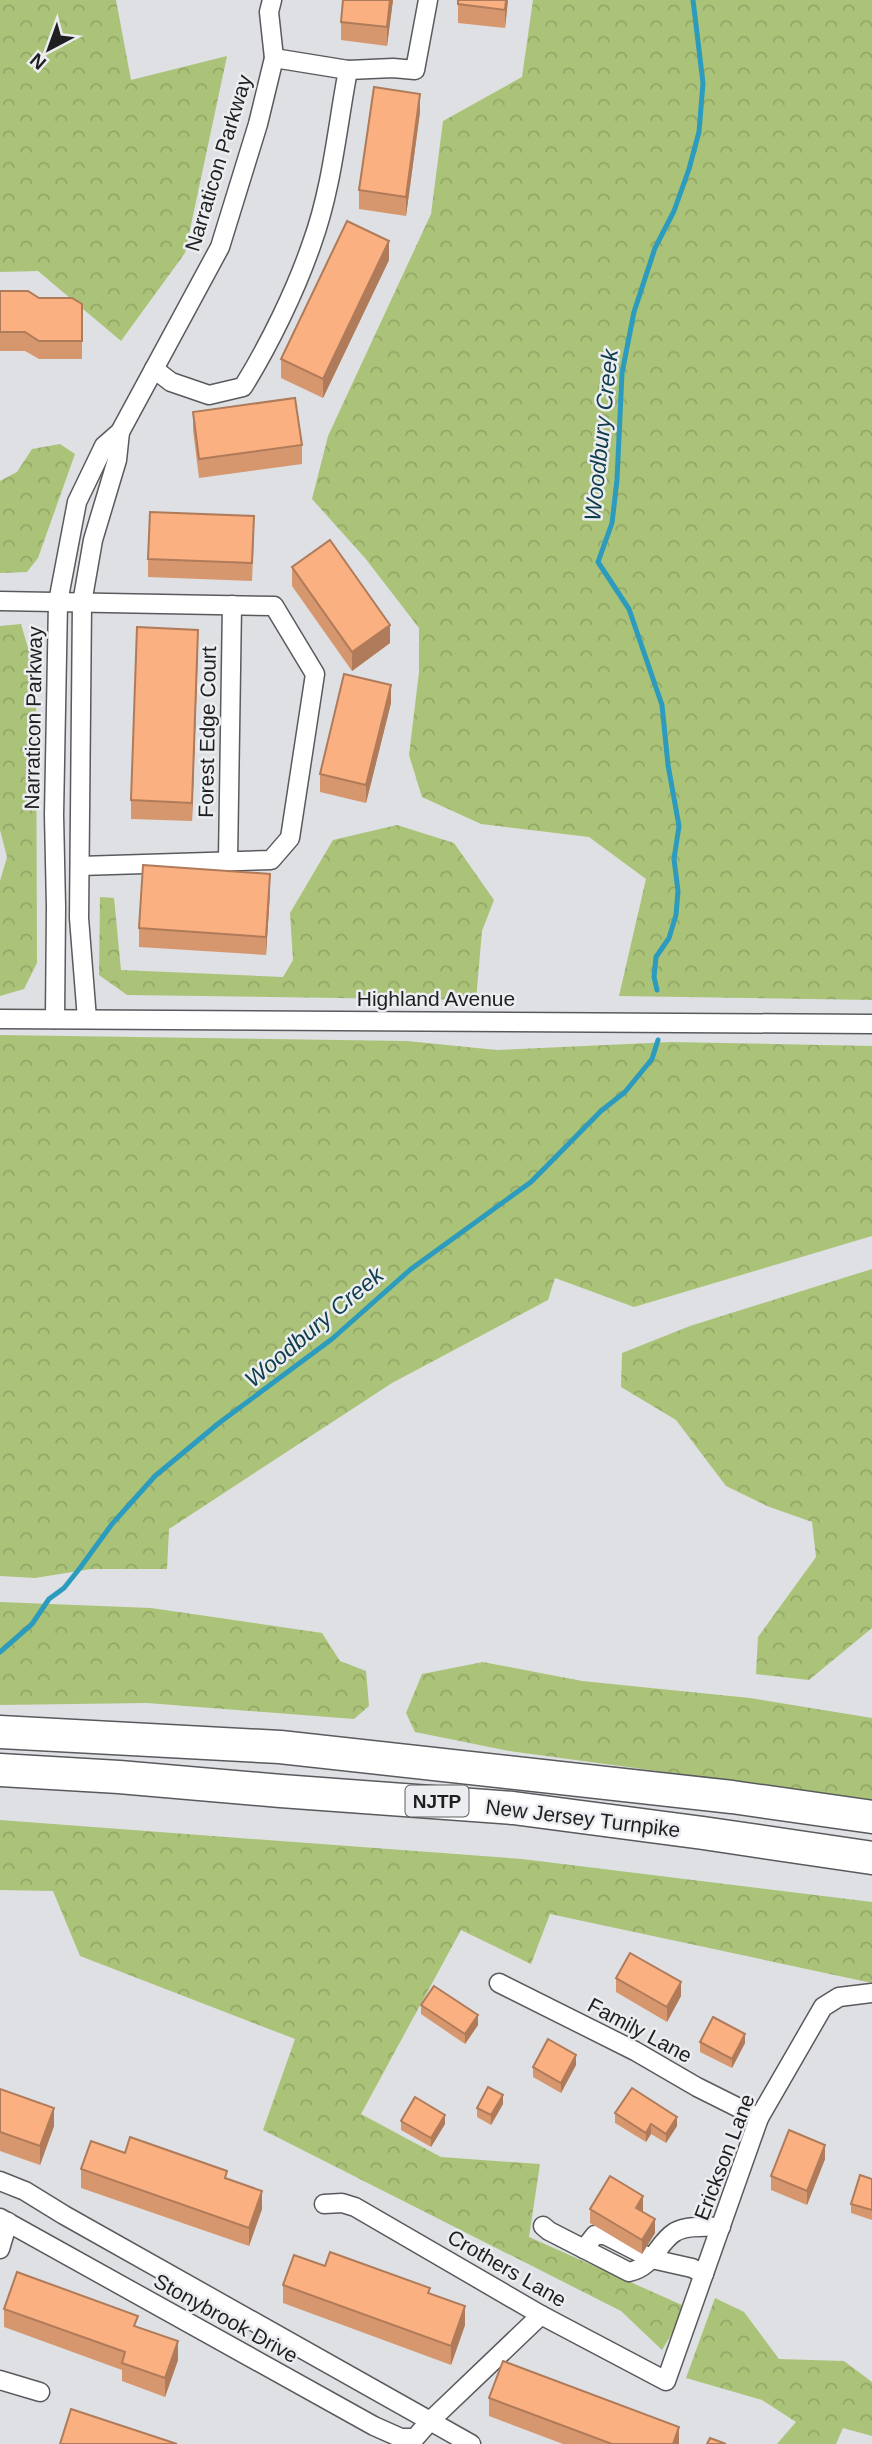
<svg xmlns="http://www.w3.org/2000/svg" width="872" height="2444" viewBox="0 0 872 2444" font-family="Arial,sans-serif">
	<defs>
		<pattern id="forest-crowns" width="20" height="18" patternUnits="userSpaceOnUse" patternTransform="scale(1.75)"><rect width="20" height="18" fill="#abc378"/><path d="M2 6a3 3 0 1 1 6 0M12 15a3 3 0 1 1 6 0" fill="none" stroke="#93a768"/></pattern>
	</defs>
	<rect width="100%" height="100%" fill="#dee0e3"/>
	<g fill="url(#forest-crowns)">
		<path d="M0,0H116L131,80L227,56L185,253L121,341L38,271L0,272Z"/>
		<path d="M533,0H872V1000L619,996L646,879L589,837L481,824L422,797L409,755L419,672V628L365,558L312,499L328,436L431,214L443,121L522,77Z"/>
		<path d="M60,444L75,454L38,558L27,572L0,573V481L17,472L32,449Z"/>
		<path d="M21,624L36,675L37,963L24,989L0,996V881L7,857L0,830V626Z"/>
		<path d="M397,825L454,843L494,900L482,931L476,1000L127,995L99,975L100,897L114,898L121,970L283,977L293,960L290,913L333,840Z"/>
		<path d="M0,1035L407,1041L497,1050L671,1042L872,1046V1236L634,1307L555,1278L548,1300L392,1383L169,1529L167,1569H91L35,1578L0,1576Z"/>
		<path d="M872,1269V1628L809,1680L756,1674L758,1637L816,1557L812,1522L767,1506L726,1486L676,1420L621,1387L622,1353L690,1326Z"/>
		<path d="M0,1602L151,1608L322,1633L340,1661L366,1671L369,1706L354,1719L147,1703L0,1705Z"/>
		<path d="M483,1662L582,1681L750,1698L872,1718V1800L509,1751L415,1732L406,1713L422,1674Z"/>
		<path d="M0,1820L522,1859L872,1902V1983L550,1914L531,1964L461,1930L361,2114L441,2157L540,2164L529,2237L682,2305L675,2328L662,2350L621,2311L263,2130L295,2039L80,1956L53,1891L0,1890Z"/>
		<path d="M715,2298L744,2312L779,2359L844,2361L872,2382V2436L843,2428L836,2444H777L796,2422L762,2400L686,2378Z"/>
	</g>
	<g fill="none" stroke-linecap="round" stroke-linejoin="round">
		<g stroke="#2c9bbd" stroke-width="5">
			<path d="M657,990L654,977L656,957L669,938L676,915L678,891L674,859L679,826L668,765L662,705L629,609L598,562L612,523L617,480L622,373L634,312L655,248L674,211L689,169L699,132L703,83L693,0"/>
			<path d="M0,1652L32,1624L49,1599L64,1588L80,1568L112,1524L155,1476L219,1423L332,1339L411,1269L531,1182L601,1111L625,1092L652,1059L658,1040"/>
		</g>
		<defs>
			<g id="minor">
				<path d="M348,70L393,68L415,70L428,0"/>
				<path d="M154,369L171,382L209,395L243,387C269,345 296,290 312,243C332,188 337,128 348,70L274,58"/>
				<path d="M0,601L274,606L315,674L290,838L271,860L80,866"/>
				<path d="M228,860L232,605"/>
				<path d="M0,1019L872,1024"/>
				<path d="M55,1019L56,907L54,815L58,602L77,502L104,446L120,432L220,247L258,124L274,58L269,12L272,0"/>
				<path d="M87,1019L79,918L82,603L93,540L117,460L120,432"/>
				<path d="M499,1983L635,2051L697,2087L759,2118"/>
				<path d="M0,2181L25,2191L64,2215L471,2444"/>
				<path d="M324,2204L342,2203L355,2207L541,2315L666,2381L759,2118L823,2007L839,1997L872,1993"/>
				<path d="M0,2218L374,2426L401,2438H415L429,2422L541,2315"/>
				<path d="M543,2226L549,2231L629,2272C655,2266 656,2244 675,2232C688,2225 706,2227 721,2227"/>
				<path d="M0,2249L8,2222"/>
				<path d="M584,2249L595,2235H605L652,2259L692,2268L704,2274"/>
				<path d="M0,2380L40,2392"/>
			</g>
			<g id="motorway">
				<path d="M0,1732L280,1747L732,1797L872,1817"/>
				<path d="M0,1770L119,1777L281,1791L513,1808L703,1833L872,1858"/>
			</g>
		</defs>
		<use href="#minor" stroke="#595a5d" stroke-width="21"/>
		<use href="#motorway" stroke="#595a5d" stroke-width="35"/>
		<use href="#minor" stroke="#fff" stroke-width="18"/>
		<use href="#motorway" stroke="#fff" stroke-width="32"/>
	</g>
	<g fill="#d7976e">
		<path d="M343,0H393L387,46L341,40V22Z"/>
		<path d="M508,0L505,28L458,23V4Z"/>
		<path d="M420,112L406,216L359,209V190Z"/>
		<path d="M389,260L323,398L281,378V359Z"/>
		<path d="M0,291L82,304V359H39L25,351H0Z"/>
		<path d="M193,412L302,445V464L199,478L193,430Z"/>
		<path d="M254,534L252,581L148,577V559Z"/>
		<path d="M292,567L390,643L352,671L292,586Z"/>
		<path d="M198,648L192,821L131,819V800Z"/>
		<path d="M391,703L366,803L320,792V774Z"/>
		<path d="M270,892L266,955L139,947V928Z"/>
		<path d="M616,1978L681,1996L667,2022L616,1992Z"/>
		<path d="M421,2005L478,2025L465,2044L421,2014Z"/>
		<path d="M700,2042L745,2043L732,2068L700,2052Z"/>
		<path d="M576,2065L561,2093L533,2077V2067Z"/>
		<path d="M0,2089L54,2126L40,2165L0,2151Z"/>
		<path d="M503,2104L491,2125L477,2117V2108Z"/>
		<path d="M615,2113L677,2126L666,2143L651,2134L646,2142L615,2123Z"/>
		<path d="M401,2121L445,2124L431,2147L401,2130Z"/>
		<path d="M125,2153L227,2179L262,2209L249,2246L81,2188V2169Z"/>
		<path d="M825,2159L807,2205L771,2190V2176Z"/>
		<path d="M872,2179V2220L851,2213V2204Z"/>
		<path d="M590,2209L643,2210V2212L655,2233L642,2254L590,2223Z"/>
		<path d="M325,2266L465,2325L451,2365L283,2303V2285Z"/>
		<path d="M4,2309L138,2327L178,2360L165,2397L122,2381V2370L4,2327Z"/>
		<path d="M489,2398L679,2444H563L489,2416Z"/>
	</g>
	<g fill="#af7b5a">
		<path d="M390,0H393L387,46V27Z"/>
		<path d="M506,0H508L505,28V10Z"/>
		<path d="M420,94V112L406,216V197Z"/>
		<path d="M389,241V260L323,398V379Z"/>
		<path d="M390,625V643L352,671V652Z"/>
		<path d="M198,630V648L192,821V803Z"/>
		<path d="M391,685V703L366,803V785Z"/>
		<path d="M270,874V892L266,955V937Z"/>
		<path d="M681,1982V1996L667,2022V2007Z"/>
		<path d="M478,2015V2025L465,2044V2034Z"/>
		<path d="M745,2034V2043L732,2068V2059Z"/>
		<path d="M576,2055V2065L561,2093V2083Z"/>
		<path d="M503,2095V2104L491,2125V2115Z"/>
		<path d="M54,2108V2126L40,2165V2146Z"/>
		<path d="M445,2115V2124L431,2147V2138Z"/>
		<path d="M677,2117V2126L666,2143V2134Z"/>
		<path d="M651,2124V2134L646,2142V2133Z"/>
		<path d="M825,2145V2159L807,2205V2191Z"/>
		<path d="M262,2191V2209L249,2246V2228Z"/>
		<path d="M643,2196V2210L636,2222V2208Z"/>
		<path d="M655,2219V2233L642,2254V2240Z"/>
		<path d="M465,2306V2325L451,2365V2346Z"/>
		<path d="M178,2341V2360L165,2397V2378Z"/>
		<path d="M679,2427V2444H673Z"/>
	</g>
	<g fill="#fab080" stroke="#af7b5a" stroke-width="2">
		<path d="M343,0H390L387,27L341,22Z"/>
		<path d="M458,0H506L505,10L458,4Z"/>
		<path d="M374,87L420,94L406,197L359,190Z"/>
		<path d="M347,221L389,241L323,379L281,359Z"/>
		<path d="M0,291H28L39,298H72L82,304V341H39L25,332H0Z"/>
		<path d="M295,398L302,445L199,459L193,412Z"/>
		<path d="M150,512L254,516L252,563L148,559Z"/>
		<path d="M330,540L390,625L352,652L292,567Z"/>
		<path d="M137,627L198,630L192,803L131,800Z"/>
		<path d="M344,674L391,685L366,785L320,774Z"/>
		<path d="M143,865L270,874L266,937L139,928Z"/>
		<path d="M630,1953L681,1982L667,2007L616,1978Z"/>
		<path d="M434,1986L478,2015L465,2034L421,2005Z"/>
		<path d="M713,2017L745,2034L732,2059L700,2042Z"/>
		<path d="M548,2039L576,2055L561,2083L533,2067Z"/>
		<path d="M488,2087L503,2095L491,2115L477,2108Z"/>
		<path d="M632,2088L677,2117L666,2134L651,2124L646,2133L615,2113Z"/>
		<path d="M0,2089L54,2108L40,2146L0,2132Z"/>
		<path d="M415,2097L445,2115L431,2138L401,2121Z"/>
		<path d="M789,2130L825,2145L807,2191L771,2176Z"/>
		<path d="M130,2137L227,2171L225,2178L262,2191L249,2228L81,2169L91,2141L125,2153Z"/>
		<path d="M860,2175L872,2179V2210L851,2204Z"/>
		<path d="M610,2176L643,2196L636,2208L655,2219L642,2240L590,2209Z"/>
		<path d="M330,2252L430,2288L428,2293L465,2306L451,2346L283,2285L294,2255L325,2266Z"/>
		<path d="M17,2272L138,2316L134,2326L178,2341L165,2378L122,2363L125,2352L4,2309Z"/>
		<path d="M503,2361L679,2427L673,2444H612L489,2398Z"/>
		<path d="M71,2409L177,2444H60Z"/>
		<path d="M710,2438L726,2444H707Z"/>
	</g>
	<g text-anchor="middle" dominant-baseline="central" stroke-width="5" stroke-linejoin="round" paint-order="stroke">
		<rect fill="#ebedf0" stroke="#5c5d5f" stroke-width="2" x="405.5" y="1785.5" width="63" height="31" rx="5"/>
		<g font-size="19" font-weight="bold" fill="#1f1f21">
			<text x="437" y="1801">NJTP</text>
		</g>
		<g font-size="21" fill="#1f1f21" stroke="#ebedf0">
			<text transform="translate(218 163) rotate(-73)">Narraticon Parkway</text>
			<text transform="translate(33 718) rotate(-89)">Narraticon Parkway</text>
			<text transform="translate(207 732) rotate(-89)">Forest Edge Court</text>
			<text x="436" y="998">Highland Avenue</text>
			<text transform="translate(583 1818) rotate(7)">New Jersey Turnpike</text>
			<text transform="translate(640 2030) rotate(28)">Family Lane</text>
			<text transform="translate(724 2157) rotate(-69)">Erickson Lane</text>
			<text transform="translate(507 2268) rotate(30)">Crothers Lane</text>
			<text transform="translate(226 2318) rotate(29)">Stonybrook Drive</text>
		</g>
		<g font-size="23" font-style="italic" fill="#0e3d4c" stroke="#ebedf0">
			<text transform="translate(601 435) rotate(-84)">Woodbury Creek</text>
			<text transform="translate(314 1327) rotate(-40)">Woodbury Creek</text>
		</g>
	</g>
	<g transform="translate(49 49) rotate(221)" stroke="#ebedf0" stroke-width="5" paint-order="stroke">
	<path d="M0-5L12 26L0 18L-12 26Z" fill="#1f1f21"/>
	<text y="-10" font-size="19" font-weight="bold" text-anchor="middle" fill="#1f1f21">N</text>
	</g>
</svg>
